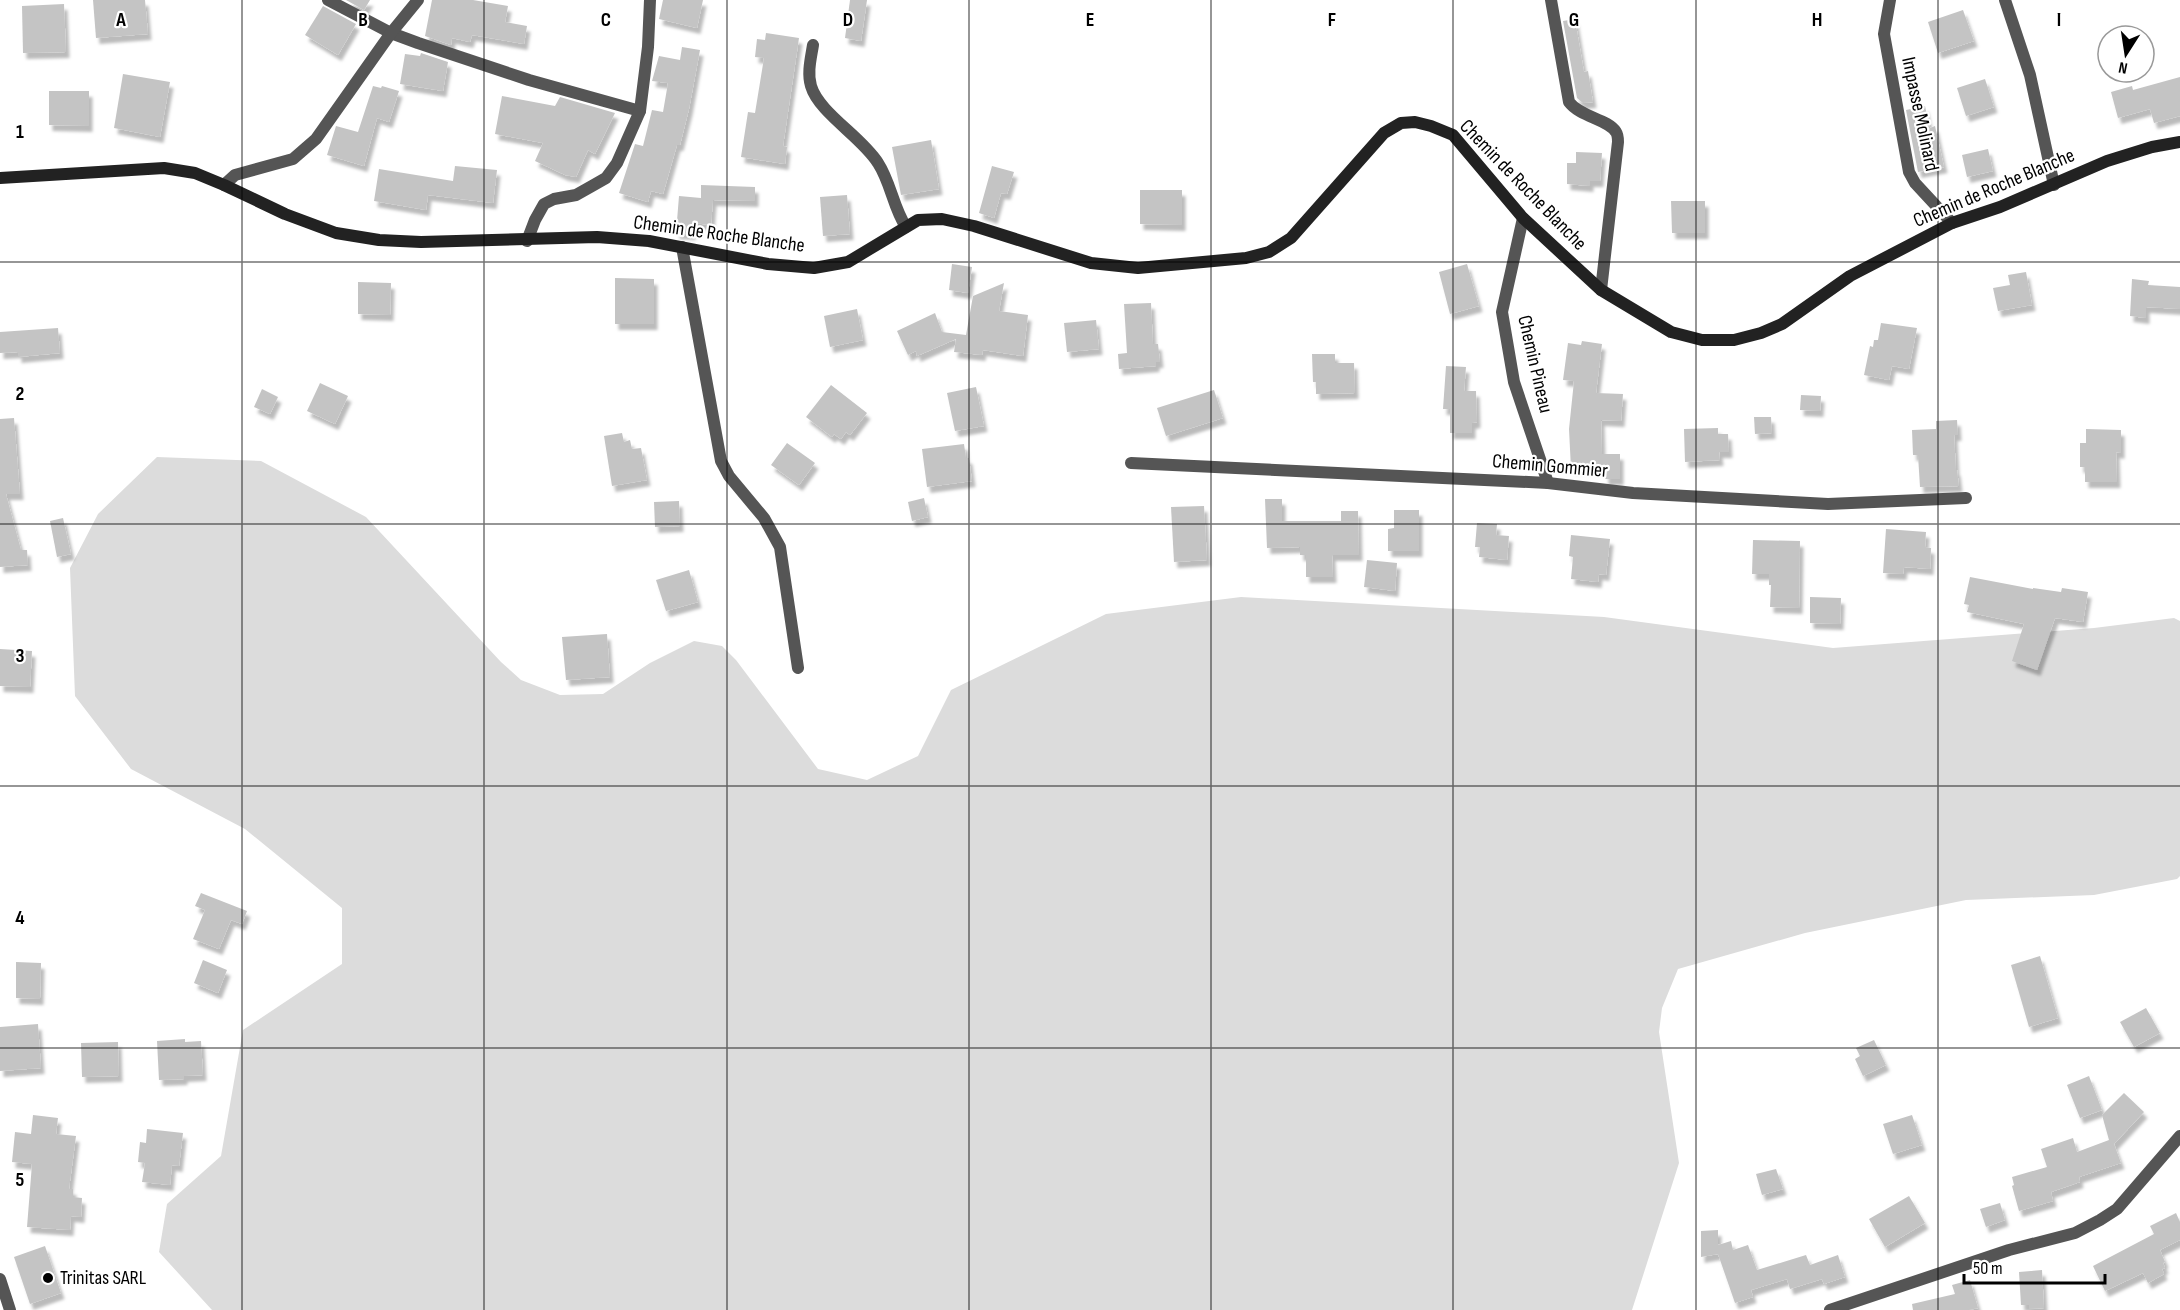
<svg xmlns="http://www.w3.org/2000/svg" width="2180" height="1310" viewBox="0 0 2180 1310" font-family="'Sofia Sans Condensed',sans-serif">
	<defs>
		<filter id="shadow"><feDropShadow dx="3.5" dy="6" stdDeviation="1.5" flood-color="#0004"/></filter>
	</defs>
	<rect width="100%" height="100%" fill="#fff"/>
	<path fill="#dcdcdc" d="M157,457L261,461L366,517L501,662L521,680L560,695L603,694L650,663L694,641L722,646L736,660L818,769L867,780L918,756L951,690L1106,614L1241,597L1604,617L1833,648L2094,628L2174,618L2180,621V876L2177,879L2094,895L1966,900L1805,933L1678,969L1662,1008L1659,1032L1679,1163L1632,1310H212L159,1252L167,1204L221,1156L243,1030L342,964V908L245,829L131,769L75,696L70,568L98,514Z"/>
	<g fill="#c4c4c4" filter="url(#shadow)">
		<path d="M93,0H145L148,34L96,38Z"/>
		<path d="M346,0H370L364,10Z"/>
		<path d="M432,0H473L508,6L505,22L527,26L524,44L472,35L470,42L452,38L451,45L425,36Z"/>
		<path d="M663,0H703L697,28L659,19Z"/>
		<path d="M850,0H867L861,41L845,38Z"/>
		<path d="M64,4L66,52L23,53L22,6Z"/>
		<path d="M323,6L356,24L338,55L305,35Z"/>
		<path d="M1963,10L1974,41L1938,53L1928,22Z"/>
		<path d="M1575,19L1584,72L1588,71L1593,102L1583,103L1577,98L1563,21Z"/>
		<path d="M766,33L799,38L783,146L787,147L785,164L741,157L748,112L755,113L764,58L755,57L757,39L765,40Z"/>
		<path d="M682,47L700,50L689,109L680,145H677L663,194L651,191L648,202L619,193L635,144L643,146L652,110L663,112L668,83L652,81L659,56L680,60Z"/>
		<path d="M421,53L448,62L443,91L400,84L405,54L420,56Z"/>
		<path d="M123,74L170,82L160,137L114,128Z"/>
		<path d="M2180,77V116L2154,123L2150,109L2118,118L2111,92L2132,86L2133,90Z"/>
		<path d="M1985,79L1994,107L1966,116L1957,88Z"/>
		<path d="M373,86L381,88L382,86L399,91L389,122L377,118L364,166L327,155L336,126L358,132Z"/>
		<path d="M49,91H89V126L49,125Z"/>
		<path d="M502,96L555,106L560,97L615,113L595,154L588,150L576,177L565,175L535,161L543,143L495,134Z"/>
		<path d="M1925,106L1930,128L1935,126L1944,167L1918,172L1906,110Z"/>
		<path d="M931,140L939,189L901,195L892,147Z"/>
		<path d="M1988,149L1993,171L1967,177L1962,155Z"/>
		<path d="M1576,152L1602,153L1600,181H1590V186L1567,184V163H1576Z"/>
		<path d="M455,166L497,170L493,203L428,195L426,210L374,201L379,169L453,181Z"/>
		<path d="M992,166L1014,172L1007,194L1001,193L994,218L979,213Z"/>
		<path d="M701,185L755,187V201L713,200L711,225L694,223L692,234L676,233L679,196L701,198Z"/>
		<path d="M1140,190H1182V225L1140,224Z"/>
		<path d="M847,195L850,234L823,236L820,197Z"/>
		<path d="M1671,201H1705V233H1672Z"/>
		<path d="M952,264L972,267L968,293L949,290Z"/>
		<path d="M1467,264L1479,306L1450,314L1439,272Z"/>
		<path d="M2026,272L2032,305L1998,311L1993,288L2010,285L2008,275Z"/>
		<path d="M615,278L654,279V324H615Z"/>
		<path d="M2132,279L2149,281L2148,285L2180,287V309L2146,307V318L2130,316Z"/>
		<path d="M358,282L391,283L390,315L358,314Z"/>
		<path d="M1004,283L999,311L1028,315L1023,356L983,350L982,355L954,352L956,339L917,356L916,351L908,355L897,331L935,313L942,332L966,335L973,296Z"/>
		<path d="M1151,303L1153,344H1158L1160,362H1156V366L1119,369L1118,354L1127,353L1124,304Z"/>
		<path d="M857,309L863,340L830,347L824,316Z"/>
		<path d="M1096,320L1099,349L1067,352L1064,323Z"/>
		<path d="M1881,323L1917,328L1909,369L1892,366L1889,380L1864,375L1870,346L1873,347L1874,340H1878Z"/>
		<path d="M58,328L60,353L18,357V352L0,353V332Z"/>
		<path d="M1582,341L1602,344L1596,393L1623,394L1621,421L1601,420L1602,454H1620V479H1605V468L1571,469L1569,429L1574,381L1563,380L1568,343L1581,345Z"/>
		<path d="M1312,354H1335V363H1354L1355,393L1316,394V382H1313Z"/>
		<path d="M1446,366L1466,367L1464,391H1476L1477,422L1472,423V433H1450V409H1443Z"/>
		<path d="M320,383L348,396L335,424L307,411Z"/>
		<path d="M831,385L867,413L850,435L846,432L841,439L834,434L832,437L806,417Z"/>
		<path d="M976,387L984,426L955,431L947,393Z"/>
		<path d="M262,389L278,397L270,414L254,407Z"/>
		<path d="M1214,390L1223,418L1166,436L1157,408Z"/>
		<path d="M1801,395L1821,396L1820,411L1800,410Z"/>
		<path d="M1754,417H1771L1772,433L1755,434Z"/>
		<path d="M14,418L20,494H6L21,550H27L28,565L0,567V419Z"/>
		<path d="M1957,420L1958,435H1954L1956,470H1957L1959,486L1920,487L1918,455H1913L1912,430L1936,429V421Z"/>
		<path d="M1718,428V434H1728L1729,452H1719L1720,460L1685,462L1684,429Z"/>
		<path d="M2086,429L2121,430V453L2116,452L2117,482H2085V467H2080V443H2086Z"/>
		<path d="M622,433L624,442L630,440L632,449L641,448L647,480L612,486L604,436Z"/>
		<path d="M787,443L815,463L799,485L771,465Z"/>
		<path d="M964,444L966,458H969L972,481L927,487L922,449Z"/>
		<path d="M924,498L928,517L912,521L908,502Z"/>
		<path d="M1265,499H1282V521H1341V511H1358L1359,555H1332L1333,577H1306V555H1300V547L1267,548Z"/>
		<path d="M679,501L680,526L655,527L654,502Z"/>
		<path d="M1204,506L1207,560L1174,562L1171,507Z"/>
		<path d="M1394,510H1419V551H1388V529L1394,528Z"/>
		<path d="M63,518L71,554L57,557L50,521Z"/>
		<path d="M1477,523L1497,524L1496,535L1509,536L1507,560L1479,557L1480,547H1475Z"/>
		<path d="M1886,529L1926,532L1925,547L1931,548L1930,569L1904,567L1903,574L1883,573Z"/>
		<path d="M1571,535L1610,539L1606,575L1599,574L1598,582L1571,579L1573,557L1569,556Z"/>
		<path d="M1753,540L1800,541L1799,608L1770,607L1771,585H1769V574H1752Z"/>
		<path d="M1367,560L1397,563L1395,591L1364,587Z"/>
		<path d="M689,570L698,602L666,611L656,580Z"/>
		<path d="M1970,577L2033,589V588L2061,592L2062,588L2088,592L2083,622L2055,618L2037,670L2012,661L2024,624L1967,612L1969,605L1964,604Z"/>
		<path d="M1810,597L1841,598L1840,624L1810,623Z"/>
		<path d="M607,634L610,677L566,680L562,637Z"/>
		<path d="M0,649L32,651L30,687L0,686Z"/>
		<path d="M201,893L247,911L242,924L231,920L219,949L193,939L205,910L195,906Z"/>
		<path d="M2040,956L2058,1018L2029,1027L2011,965Z"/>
		<path d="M203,960L227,970L218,993L194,983Z"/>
		<path d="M16,962L41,963L40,999L16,998Z"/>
		<path d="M2146,1008L2160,1033L2134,1047L2120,1022Z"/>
		<path d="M38,1024L41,1068L0,1071V1027Z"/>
		<path d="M185,1039V1042L201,1041L203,1075L184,1076V1079L159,1080L157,1041Z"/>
		<path d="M1874,1040L1886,1065L1863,1076L1855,1059L1860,1056L1856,1048Z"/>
		<path d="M118,1042L119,1076L82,1077L81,1043Z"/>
		<path d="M2089,1076L2102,1110L2080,1118L2067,1085Z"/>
		<path d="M2124,1093L2144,1112L2114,1144L2121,1163L2079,1177L2080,1182L2051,1192L2053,1201L2019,1211L2012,1186L2014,1185L2012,1177L2047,1167L2041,1149L2073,1138L2077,1152L2109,1140L2102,1115Z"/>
		<path d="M33,1115L58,1118L56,1134L76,1136L69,1189H73V1197L82,1198L81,1217L71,1216L70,1230L27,1227L32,1164L12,1162L15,1132L31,1134Z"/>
		<path d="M1912,1115L1922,1145L1893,1154L1883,1124Z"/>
		<path d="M147,1129L183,1133L179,1166L172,1165L170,1185L142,1182L145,1163L138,1162L140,1142L146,1143Z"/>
		<path d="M1776,1169L1783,1189L1762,1195L1756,1174Z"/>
		<path d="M1909,1196L1925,1223L1885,1247L1869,1219Z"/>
		<path d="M2000,1203L2005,1220L1986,1227L1980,1209Z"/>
		<path d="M2176,1213L2180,1222V1240L2160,1250L2165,1262L2163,1263L2165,1268L2162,1269L2164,1274L2148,1283L2143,1273L2105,1291L2093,1266L2154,1234L2150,1226Z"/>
		<path d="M1718,1230V1245L1731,1241L1733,1250L1748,1245L1757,1270L1806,1255L1810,1265L1838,1255L1845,1277L1824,1284L1822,1279L1790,1289L1787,1279L1751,1290L1753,1297L1735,1303L1718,1254L1701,1257V1231Z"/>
		<path d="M45,1246L61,1293L30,1304L14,1257Z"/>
		<path d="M2042,1270L2044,1308L2029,1309V1305H2021L2019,1272Z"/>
		<path d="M1970,1280L1978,1308L1969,1310H1913L1912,1304L1955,1294L1952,1285Z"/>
	</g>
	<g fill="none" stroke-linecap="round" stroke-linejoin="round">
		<g stroke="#555" stroke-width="12">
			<path d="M328,0L391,33L418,43L529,80L640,111"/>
			<path d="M1551,0L1569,102C1580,117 1608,119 1616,132C1618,135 1618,139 1618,142L1601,290"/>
			<path d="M1890,0L1884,34L1909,172L1915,183L1952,223"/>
			<path d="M2005,0L2030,75L2054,185"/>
			<path d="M813,45C811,58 807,73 811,86C819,113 862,137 878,163C891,183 893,207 906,227"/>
			<path d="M224,185L235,175L293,159L316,139L391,33L418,0"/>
			<path d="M1523,218L1502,312L1514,382L1548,483"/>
			<path d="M527,241L535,220L544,204L554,199L576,195L592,186L606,178L617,163L640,111L648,47L650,0"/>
			<path d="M682,247L721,461L729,476L764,518L780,547L798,668"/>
			<path d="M1131,463L1548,483L1633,493L1828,504L1966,498"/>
			<path d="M0,1279L10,1310"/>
			<path d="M1830,1310L2009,1250L2075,1233L2100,1220L2117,1209L2180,1136"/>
		</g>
		<path stroke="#222" stroke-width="12" d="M0,178L164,168L195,173L224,185L285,214L336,233L379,240L421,242L597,237L649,241L768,264L814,268L848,262L918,220L942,219L974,226L1091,263L1138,268L1246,258L1269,252L1291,238L1384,133L1401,123L1415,122L1431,126L1453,135L1523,218L1601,290L1671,332L1702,340H1734L1761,333L1782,324L1850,276L1952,223L2000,207L2107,161L2152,147L2180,142"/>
	</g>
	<path fill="none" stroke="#000" stroke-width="1.5" stroke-opacity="0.55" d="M242,0V1310M484,0V1310M727,0V1310M969,0V1310M1211,0V1310M1453,0V1310M1696,0V1310M1938,0V1310M0,262H2180M0,524H2180M0,786H2180M0,1048H2180"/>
	<circle fill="#000" stroke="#fff" stroke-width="2" cx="48" cy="1278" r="6"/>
	<g text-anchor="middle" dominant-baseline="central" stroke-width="4.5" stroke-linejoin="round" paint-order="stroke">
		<g font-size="20" fill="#000" stroke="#fff">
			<text transform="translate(1920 114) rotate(78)">Impasse Molinard</text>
			<text transform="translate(1523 185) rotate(46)">Chemin de Roche Blanche</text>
			<text transform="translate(1994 188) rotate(-23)">Chemin de Roche Blanche</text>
			<text transform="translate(719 234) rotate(8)">Chemin de Roche Blanche</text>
			<text transform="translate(1535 364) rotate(77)">Chemin Pineau</text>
			<text transform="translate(1550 466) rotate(5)">Chemin Gommier</text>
		</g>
		<g font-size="20" fill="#000" stroke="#fff" text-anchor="start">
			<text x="60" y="1278">Trinitas SARL</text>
		</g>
	</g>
	<g font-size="20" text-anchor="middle" font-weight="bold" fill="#000" stroke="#fff" stroke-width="4.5" stroke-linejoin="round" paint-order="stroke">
		<text x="121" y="26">A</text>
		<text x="363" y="26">B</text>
		<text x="606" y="26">C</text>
		<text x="848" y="26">D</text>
		<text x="1090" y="26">E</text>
		<text x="1332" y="26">F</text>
		<text x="1574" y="26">G</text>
		<text x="1817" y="26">H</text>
		<text x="2059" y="26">I</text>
		<text x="20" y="138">1</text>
		<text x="20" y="400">2</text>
		<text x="20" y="662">3</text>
		<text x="20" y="924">4</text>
		<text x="20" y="1186">5</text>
	</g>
	<g transform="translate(2126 54) rotate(192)"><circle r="28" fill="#ffffff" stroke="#999999" stroke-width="1.5"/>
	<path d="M0-4.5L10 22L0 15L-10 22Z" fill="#000000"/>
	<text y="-9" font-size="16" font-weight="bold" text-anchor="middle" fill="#000000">N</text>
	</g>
	<path d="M1964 1274v9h141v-9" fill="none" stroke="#000000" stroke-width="3"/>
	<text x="1973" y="1274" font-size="18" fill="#000000" stroke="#ffffff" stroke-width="4.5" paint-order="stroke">50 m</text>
</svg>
